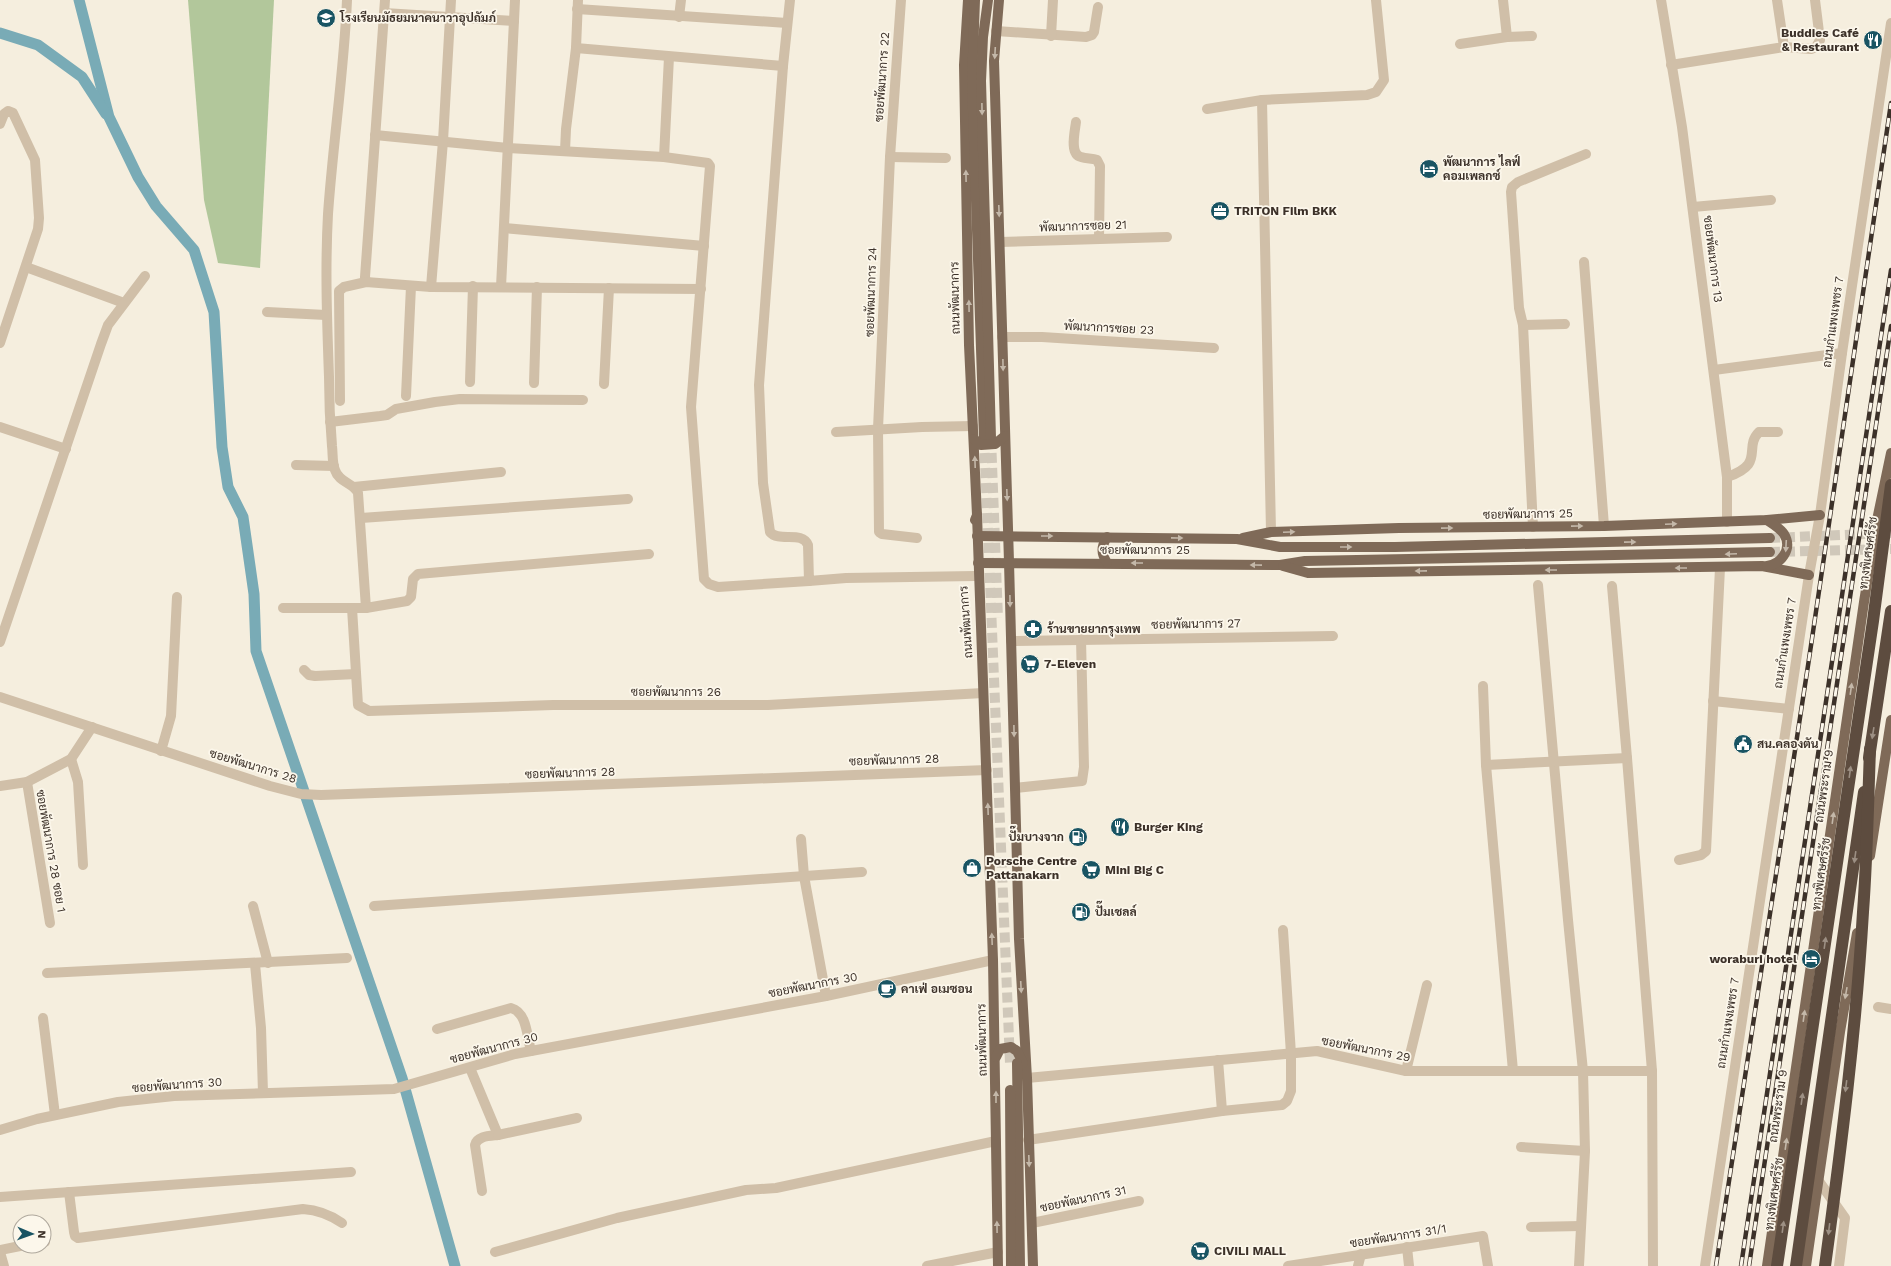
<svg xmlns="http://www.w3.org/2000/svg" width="1891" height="1266" viewBox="0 0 1891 1266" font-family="'Work Sans',Sarabun,sans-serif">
	<rect width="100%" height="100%" fill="#f5eede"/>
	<path fill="#b2c79b" d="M188,0H274L260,268L218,263L204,200Z"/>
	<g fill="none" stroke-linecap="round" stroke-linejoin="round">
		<g stroke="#79abb6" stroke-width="11">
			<path d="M79,0L109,117L138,177L156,206L194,250L214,312L222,447L228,487L243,517L254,594L256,651L402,1078L455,1266"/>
			<path d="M0,33L38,45L82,77L106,114"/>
		</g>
		<g stroke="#d0c8ba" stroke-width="10" stroke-dasharray="10 5" stroke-linecap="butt">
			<path d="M984,438L1010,1063"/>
			<path d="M991,438L998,618"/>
			<path d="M1770,538L1891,533"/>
			<path d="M1770,552L1891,549"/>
		</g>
		<g stroke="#d0bfa8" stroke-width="10">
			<path d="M347,0C344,72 333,142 328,214C325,268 327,322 329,377C329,400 330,423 332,446C333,454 332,463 335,470C339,483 354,483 358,493L366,608"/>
			<path d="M790,0L783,66L759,385L763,483L770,532C779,543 802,530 808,545L809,581L846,578L975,576"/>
			<path d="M901,0L890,157L878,429L879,532L882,534L917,538"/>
			<path d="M1503,0L1507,37"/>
			<path d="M1661,0L1682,127L1727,477V522"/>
			<path d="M577,9L787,23"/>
			<path d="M384,13L514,21"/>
			<path d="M679,17L681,0"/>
			<path d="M996,31L1086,37L1092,35L1094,32L1098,7"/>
			<path d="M1051,36L1053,0"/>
			<path d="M1460,44L1507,37L1532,36"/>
			<path d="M1784,47L1811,49L1816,47L1820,40L1815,0"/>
			<path d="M576,48L783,66"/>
			<path d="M1671,65L1784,47L1777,0"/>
			<path d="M1262,100L1271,532"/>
			<path d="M1207,109L1262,100L1367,95L1376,92L1384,80L1376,0"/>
			<path d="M1076,122C1075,131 1069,154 1081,157C1087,159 1092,158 1097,160L1100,166L1099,238"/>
			<path d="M0,124L4,114L8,111L13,113L35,160L39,218L38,229L0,343"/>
			<path d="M375,135L508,148L664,157L708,163L710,166L691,407L704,579L709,584L718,587L809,581"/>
			<path d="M565,151L566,129L576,48L578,0"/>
			<path d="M664,157L669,57"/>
			<path d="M890,157L946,158"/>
			<path d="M1693,207L1771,200"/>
			<path d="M504,228L704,246"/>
			<path d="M1000,242L1167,237"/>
			<path d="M1584,262L1604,526"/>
			<path d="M26,267L124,303"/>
			<path d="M366,282L365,277L385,0"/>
			<path d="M431,287L443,141L451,0"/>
			<path d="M501,287L515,0"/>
			<path d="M267,312L326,315"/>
			<path d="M1523,325L1565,324"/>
			<path d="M1002,337H1042L1214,348"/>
			<path d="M1714,370L1842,353"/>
			<path d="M470,382L473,286"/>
			<path d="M534,383L537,287"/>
			<path d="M604,384L609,288"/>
			<path d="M406,396L411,286"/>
			<path d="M340,401L339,291L344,287L366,282L431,287L701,289"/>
			<path d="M330,422L380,416L387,415L396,409L435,402L460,399L583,400"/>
			<path d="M0,427L66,449"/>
			<path d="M836,432L922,427L973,426"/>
			<path d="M296,465L334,466"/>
			<path d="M1727,477C1766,464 1743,448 1759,432H1778"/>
			<path d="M354,487L501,472"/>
			<path d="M361,518L628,499"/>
			<path d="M1533,527L1523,325L1519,308L1511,192L1512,187L1518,182L1586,154"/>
			<path d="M1538,585L1568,920L1583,1071L1585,1151L1579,1266"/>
			<path d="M1612,586L1627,758L1652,1071L1653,1266"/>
			<path d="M283,608H366L407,601L411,597L413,579L418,574L649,554"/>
			<path d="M352,608L358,705L369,711L553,705H768L983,693"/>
			<path d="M1011,641L1333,636"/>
			<path d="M0,642L101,344L108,325L145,276"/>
			<path d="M304,670L309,675L315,676L356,674"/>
			<path d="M1483,686L1486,765L1513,1071"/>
			<path d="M0,697L270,786L301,794L321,795L987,770"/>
			<path d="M1713,701L1789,709"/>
			<path d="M161,751L171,716L177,597"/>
			<path d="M71,759L78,782L83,865"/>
			<path d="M1486,765L1627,758"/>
			<path d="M27,782L50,923"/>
			<path d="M0,786L27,782L71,759L92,727"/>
			<path d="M1015,788L1082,781L1084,767L1081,639"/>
			<path d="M801,839L804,876L826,996"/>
			<path d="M1679,860L1701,855L1706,851L1720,568"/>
			<path d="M253,906L268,963"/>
			<path d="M374,906L862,872"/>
			<path d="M255,964L261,1028L263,1093"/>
			<path d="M47,973L347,958"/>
			<path d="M1878,1007L1891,1009"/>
			<path d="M43,1018L55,1115"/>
			<path d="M437,1029L511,1008C527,1012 527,1037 531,1051"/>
			<path d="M1218,1060L1222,1111"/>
			<path d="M470,1068L498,1135C489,1136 477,1136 475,1145L482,1191"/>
			<path d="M1406,1071L1427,985"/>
			<path d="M1027,1078L1317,1051L1406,1071H1652"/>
			<path d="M0,1130L37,1119L118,1102L174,1096L394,1089L515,1054L826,996L993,960"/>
			<path d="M498,1135L577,1118"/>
			<path d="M1028,1140L1222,1111L1282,1105L1287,1101L1291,1091V1054L1283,930"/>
			<path d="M1521,1147L1585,1151"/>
			<path d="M1818,1180L1845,1218L1839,1266"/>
			<path d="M69,1192L74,1232L75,1236L78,1238L303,1209C318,1210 329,1214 342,1223"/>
			<path d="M0,1197L351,1172"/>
			<path d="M1032,1223L1139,1201"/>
			<path d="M1531,1227L1581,1226"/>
			<path d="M44,1242H45"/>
			<path d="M1407,1247L1409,1266"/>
			<path d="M0,1250L20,1246"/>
			<path d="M0,1252L4,1266"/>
			<path d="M495,1252L617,1218L746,1190L776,1188L996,1141"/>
			<path d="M927,1266L998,1252"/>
			<path d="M1288,1266L1483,1236L1488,1266"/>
			<path d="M1358,1266L1361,1254"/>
			<path d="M1705,1266L1809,575L1820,515L1842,353L1891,23"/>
		</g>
		<g stroke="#7f6a58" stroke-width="10">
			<path d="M968,0L964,65L969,345L977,515L975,520"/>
			<path d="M975,0L972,81L984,438"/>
			<path d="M988,0L983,37L981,81L991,438"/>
			<path d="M999,0L994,61L995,93L1009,562L1019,939L1027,1078L1033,1266"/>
			<path d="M974,439L981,445L995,444L1005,436"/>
			<path d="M977,515L993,960L998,1266"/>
			<path d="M977,536L1237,539L1280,547H1395L1770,538"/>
			<path d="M1243,538L1271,532L1399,528L1604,526L1767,520L1820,515"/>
			<path d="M978,563L1280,565L1305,561L1770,552"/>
			<path d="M1107,563C1101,553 1101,547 1107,537"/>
			<path d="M1283,566L1308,573L1762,566L1809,575"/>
			<path d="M1767,566C1781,564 1793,549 1784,534C1780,528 1773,524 1767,520"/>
			<path d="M1870,856L1891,720"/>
			<path d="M996,1057L1000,1049L1011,1047L1017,1051L1023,1063"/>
			<path d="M1017,1063L1020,1266"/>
			<path d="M1010,1090L1011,1266"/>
			<path d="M1767,1266L1864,602L1877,520L1891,453"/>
			<path d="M1806,1266L1840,1032L1857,933"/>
		</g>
		<g stroke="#5d4c3f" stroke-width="12">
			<path d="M1869,758L1891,611"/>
			<path d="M1796,1266L1864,792"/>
		</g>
		<defs>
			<g id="rail">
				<path d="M1716,1266L1809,659L1891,103"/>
				<path d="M1741,1266L1891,270"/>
				<path d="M1749,1266L1891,326"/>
			</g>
		</defs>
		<use href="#rail" stroke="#3c3129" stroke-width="4.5"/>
		<use href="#rail" stroke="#fcf7eb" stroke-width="3" stroke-dasharray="9" stroke-linecap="butt"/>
		<g stroke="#5d4c3f" stroke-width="12">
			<path d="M1777,1266L1873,621L1891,485"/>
			<path d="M1825,1266C1841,1149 1856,1030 1863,912C1867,858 1868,804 1870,749"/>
		</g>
	</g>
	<defs><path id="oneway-solid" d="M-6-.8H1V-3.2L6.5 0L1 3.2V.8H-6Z"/></defs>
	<g fill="#c4b8a9">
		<use href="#oneway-solid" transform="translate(995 53) rotate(93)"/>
		<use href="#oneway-solid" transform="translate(982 109) rotate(89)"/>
		<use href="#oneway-solid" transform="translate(966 176) rotate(-91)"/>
		<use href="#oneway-solid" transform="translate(999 211) rotate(88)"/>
		<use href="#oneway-solid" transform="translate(969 306) rotate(-91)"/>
		<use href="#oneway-solid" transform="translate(1003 365) rotate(89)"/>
		<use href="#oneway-solid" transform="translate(975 462) rotate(-92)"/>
		<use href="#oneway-solid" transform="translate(1007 495) rotate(88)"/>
		<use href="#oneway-solid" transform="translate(1671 524) rotate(-2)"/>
		<use href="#oneway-solid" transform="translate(1577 526) rotate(-1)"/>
		<use href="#oneway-solid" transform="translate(1447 528) rotate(-1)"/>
		<use href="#oneway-solid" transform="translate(1289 532) rotate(-2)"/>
		<use href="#oneway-solid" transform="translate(1047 536)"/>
		<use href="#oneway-solid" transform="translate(1177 538) rotate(1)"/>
		<use href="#oneway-solid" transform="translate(1630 542) rotate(-1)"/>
		<use href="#oneway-solid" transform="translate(1786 546) rotate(93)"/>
		<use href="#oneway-solid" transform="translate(1346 547)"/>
		<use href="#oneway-solid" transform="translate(1731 554) rotate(178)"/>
		<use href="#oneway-solid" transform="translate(1137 563) rotate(-180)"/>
		<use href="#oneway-solid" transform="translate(1256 565) rotate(-179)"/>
		<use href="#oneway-solid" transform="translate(1681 568) rotate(180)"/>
		<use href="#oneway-solid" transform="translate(1551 570) rotate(180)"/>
		<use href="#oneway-solid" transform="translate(1421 571) rotate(179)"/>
		<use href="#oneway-solid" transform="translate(1010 601) rotate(89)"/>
		<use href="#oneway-solid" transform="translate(1851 689) rotate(-82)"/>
		<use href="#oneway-solid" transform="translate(1014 731) rotate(89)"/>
		<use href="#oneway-solid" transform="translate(988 809) rotate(-92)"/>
		<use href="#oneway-solid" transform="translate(1833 818) rotate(-82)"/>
		<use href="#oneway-solid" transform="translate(992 939) rotate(-92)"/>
		<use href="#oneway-solid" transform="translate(1021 987) rotate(87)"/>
		<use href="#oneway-solid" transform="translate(1846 993) rotate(100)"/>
		<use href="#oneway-solid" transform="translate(1804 1016) rotate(-82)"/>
		<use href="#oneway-solid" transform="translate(996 1097) rotate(-90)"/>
		<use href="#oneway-solid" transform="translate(1786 1144) rotate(-82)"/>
		<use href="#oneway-solid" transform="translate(1029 1161) rotate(88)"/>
		<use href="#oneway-solid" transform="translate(997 1227) rotate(-91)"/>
	</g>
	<g fill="#9d9084">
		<use href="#oneway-solid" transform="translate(1873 733) rotate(99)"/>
		<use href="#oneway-solid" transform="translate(1850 772) rotate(-82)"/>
		<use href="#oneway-solid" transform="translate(1855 857) rotate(98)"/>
		<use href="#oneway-solid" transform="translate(1825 943) rotate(-82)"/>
		<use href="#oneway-solid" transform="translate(1846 1086) rotate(97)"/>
		<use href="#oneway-solid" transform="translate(1802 1099) rotate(-82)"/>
		<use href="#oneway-solid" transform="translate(1783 1227) rotate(-82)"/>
		<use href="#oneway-solid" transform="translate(1829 1229) rotate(97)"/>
	</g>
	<defs>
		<symbol id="school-disc" viewBox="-11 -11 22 22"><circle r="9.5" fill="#195463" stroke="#fcf7eb"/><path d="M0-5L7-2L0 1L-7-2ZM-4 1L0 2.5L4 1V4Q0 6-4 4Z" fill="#fff"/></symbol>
		<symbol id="restaurant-disc" viewBox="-11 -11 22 22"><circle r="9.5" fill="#195463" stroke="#fcf7eb"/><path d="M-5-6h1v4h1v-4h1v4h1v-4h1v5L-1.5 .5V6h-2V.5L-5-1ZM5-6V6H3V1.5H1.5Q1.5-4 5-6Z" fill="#fff"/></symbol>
		<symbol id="hotel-disc" viewBox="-11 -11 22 22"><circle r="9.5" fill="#195463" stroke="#fcf7eb"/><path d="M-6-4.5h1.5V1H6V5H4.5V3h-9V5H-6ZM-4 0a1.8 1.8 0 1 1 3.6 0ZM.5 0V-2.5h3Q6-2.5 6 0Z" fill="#fff"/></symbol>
		<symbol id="office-disc" viewBox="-11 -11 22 22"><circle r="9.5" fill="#195463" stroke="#fcf7eb"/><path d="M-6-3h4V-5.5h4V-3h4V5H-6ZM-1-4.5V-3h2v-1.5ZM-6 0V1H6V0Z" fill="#fff"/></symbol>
		<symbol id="pharmacy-disc" viewBox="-11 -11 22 22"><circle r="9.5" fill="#195463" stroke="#fcf7eb"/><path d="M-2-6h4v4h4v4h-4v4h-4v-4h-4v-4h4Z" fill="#fff"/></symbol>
		<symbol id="supermarket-disc" viewBox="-11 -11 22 22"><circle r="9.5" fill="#195463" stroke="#fcf7eb"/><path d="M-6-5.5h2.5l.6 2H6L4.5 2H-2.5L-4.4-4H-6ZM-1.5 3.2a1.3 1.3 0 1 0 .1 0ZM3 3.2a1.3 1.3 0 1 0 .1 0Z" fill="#fff"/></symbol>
		<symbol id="civic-disc" viewBox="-11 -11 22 22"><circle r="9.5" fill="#195463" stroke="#fcf7eb"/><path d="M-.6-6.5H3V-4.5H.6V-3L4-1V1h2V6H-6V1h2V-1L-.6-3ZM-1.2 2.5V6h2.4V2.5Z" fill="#fff"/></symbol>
		<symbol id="fuel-disc" viewBox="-11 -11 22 22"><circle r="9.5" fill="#195463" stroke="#fcf7eb"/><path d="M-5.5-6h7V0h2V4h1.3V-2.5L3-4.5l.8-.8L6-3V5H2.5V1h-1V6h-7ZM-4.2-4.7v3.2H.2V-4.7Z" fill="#fff"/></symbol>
		<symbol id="shop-disc" viewBox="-11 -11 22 22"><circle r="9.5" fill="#195463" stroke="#fcf7eb"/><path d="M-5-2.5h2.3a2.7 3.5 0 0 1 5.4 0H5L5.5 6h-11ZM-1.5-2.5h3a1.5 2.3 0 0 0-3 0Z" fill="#fff"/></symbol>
		<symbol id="cafe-disc" viewBox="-11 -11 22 22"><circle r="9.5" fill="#195463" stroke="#fcf7eb"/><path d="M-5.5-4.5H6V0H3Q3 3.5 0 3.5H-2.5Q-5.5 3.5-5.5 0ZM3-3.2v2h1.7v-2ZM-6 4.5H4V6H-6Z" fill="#fff"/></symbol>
	</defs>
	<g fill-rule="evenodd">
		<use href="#school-disc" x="315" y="7" width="22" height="22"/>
		<use href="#restaurant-disc" x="1862" y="29" width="22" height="22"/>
		<use href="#hotel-disc" x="1418" y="158" width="22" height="22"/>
		<use href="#office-disc" x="1209" y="200" width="22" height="22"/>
		<use href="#pharmacy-disc" x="1022" y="618" width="22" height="22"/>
		<use href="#supermarket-disc" x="1019" y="653" width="22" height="22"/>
		<use href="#civic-disc" x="1732" y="733" width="22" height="22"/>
		<use href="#restaurant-disc" x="1109" y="816" width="22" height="22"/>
		<use href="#fuel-disc" x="1067" y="826" width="22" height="22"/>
		<use href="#shop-disc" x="961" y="857" width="22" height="22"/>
		<use href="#supermarket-disc" x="1080" y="859" width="22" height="22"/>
		<use href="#fuel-disc" x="1070" y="901" width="22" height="22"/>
		<use href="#hotel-disc" x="1800" y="948" width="22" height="22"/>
		<use href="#cafe-disc" x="876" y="978" width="22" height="22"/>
		<use href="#supermarket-disc" x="1189" y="1240" width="22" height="22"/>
	</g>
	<g text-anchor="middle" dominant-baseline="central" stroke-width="3.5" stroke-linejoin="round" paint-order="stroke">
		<g font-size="12" font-weight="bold" fill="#3c3129" stroke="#fcf7eb" text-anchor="start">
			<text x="340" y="18">โรงเรียนมัธยมนาคนาวาอุปถัมภ์</text>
			<text x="1859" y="33" text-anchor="end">Buddies Café<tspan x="1859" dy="14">&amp; Restaurant</tspan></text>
			<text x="1443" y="162">พัฒนาการ ไลฟ์<tspan x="1443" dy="14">คอมเพลกซ์</tspan></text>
			<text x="1234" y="211">TRITON Film BKK</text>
			<text x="1047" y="629">ร้านขายยากรุงเทพ</text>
			<text x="1044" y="664">7-Eleven</text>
			<text x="1757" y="744">สน.คลองตัน</text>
			<text x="1134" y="827">Burger King</text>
			<text x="1064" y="837" text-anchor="end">ปั๊มบางจาก</text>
			<text x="986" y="861">Porsche Centre<tspan x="986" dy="14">Pattanakarn</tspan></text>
			<text x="1105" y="870">Mini Big C</text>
			<text x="1095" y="912">ปั๊มเชลล์</text>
			<text x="1797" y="959" text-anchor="end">woraburi hotel</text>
			<text x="901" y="989">คาเฟ่ อเมซอน</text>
			<text x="1214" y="1251">CIVILI MALL</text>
		</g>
		<g font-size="12" fill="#3c3129" stroke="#fcf7eb">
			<text transform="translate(882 77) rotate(-86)">ซอยพัฒนาการ 22</text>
			<text transform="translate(1083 226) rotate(-2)">พัฒนาการซอย 21</text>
			<text transform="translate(1713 259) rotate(83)">ซอยพัฒนาการ 13</text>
			<text transform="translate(871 292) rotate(-88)">ซอยพัฒนาการ 24</text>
			<text transform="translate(955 298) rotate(-91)">ถนนพัฒนาการ</text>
			<text transform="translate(1833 322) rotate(-82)">ถนนกำแพงเพชร 7</text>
			<text transform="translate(1109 328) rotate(3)">พัฒนาการซอย 23</text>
			<text transform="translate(1528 514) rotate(-1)">ซอยพัฒนาการ 25</text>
			<text x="1145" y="550">ซอยพัฒนาการ 25</text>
			<text transform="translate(1868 553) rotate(-82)">ทางพิเศษศรีรัช</text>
			<text transform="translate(966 622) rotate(-94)">ถนนพัฒนาการ</text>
			<text transform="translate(1196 624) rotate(-1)">ซอยพัฒนาการ 27</text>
			<text transform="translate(1785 643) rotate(-81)">ถนนกำแพงเพชร 7</text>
			<text x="676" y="692">ซอยพัฒนาการ 26</text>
			<text transform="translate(894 760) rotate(-2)">ซอยพัฒนาการ 28</text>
			<text transform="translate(253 766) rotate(17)">ซอยพัฒนาการ 28</text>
			<text transform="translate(570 773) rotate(-2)">ซอยพัฒนาการ 28</text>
			<text transform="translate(1824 786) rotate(-82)">ถนนพระราม 9</text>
			<text transform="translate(51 851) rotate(80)">ซอยพัฒนาการ 28 ซอย 1</text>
			<text transform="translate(1821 874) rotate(-82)">ทางพิเศษศรีรัช</text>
			<text transform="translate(813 985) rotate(-11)">ซอยพัฒนาการ 30</text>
			<text transform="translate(1728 1023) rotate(-81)">ถนนกำแพงเพชร 7</text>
			<text transform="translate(982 1040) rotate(-91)">ถนนพัฒนาการ</text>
			<text transform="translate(494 1048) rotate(-15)">ซอยพัฒนาการ 30</text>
			<text transform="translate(1366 1049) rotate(11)">ซอยพัฒนาการ 29</text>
			<text transform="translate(177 1085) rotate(-4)">ซอยพัฒนาการ 30</text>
			<text transform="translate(1778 1106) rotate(-82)">ถนนพระราม 9</text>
			<text transform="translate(1774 1194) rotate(-82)">ทางพิเศษศรีรัช</text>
			<text transform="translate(1083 1199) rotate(-12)">ซอยพัฒนาการ 31</text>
			<text transform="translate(1398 1236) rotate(-9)">ซอยพัฒนาการ 31/1</text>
		</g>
	</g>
	<g transform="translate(32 1234) rotate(92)"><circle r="19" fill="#fcf7eb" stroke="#afa89d"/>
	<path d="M0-3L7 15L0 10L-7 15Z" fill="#195463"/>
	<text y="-6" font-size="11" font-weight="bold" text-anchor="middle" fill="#3c3129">N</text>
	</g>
</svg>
